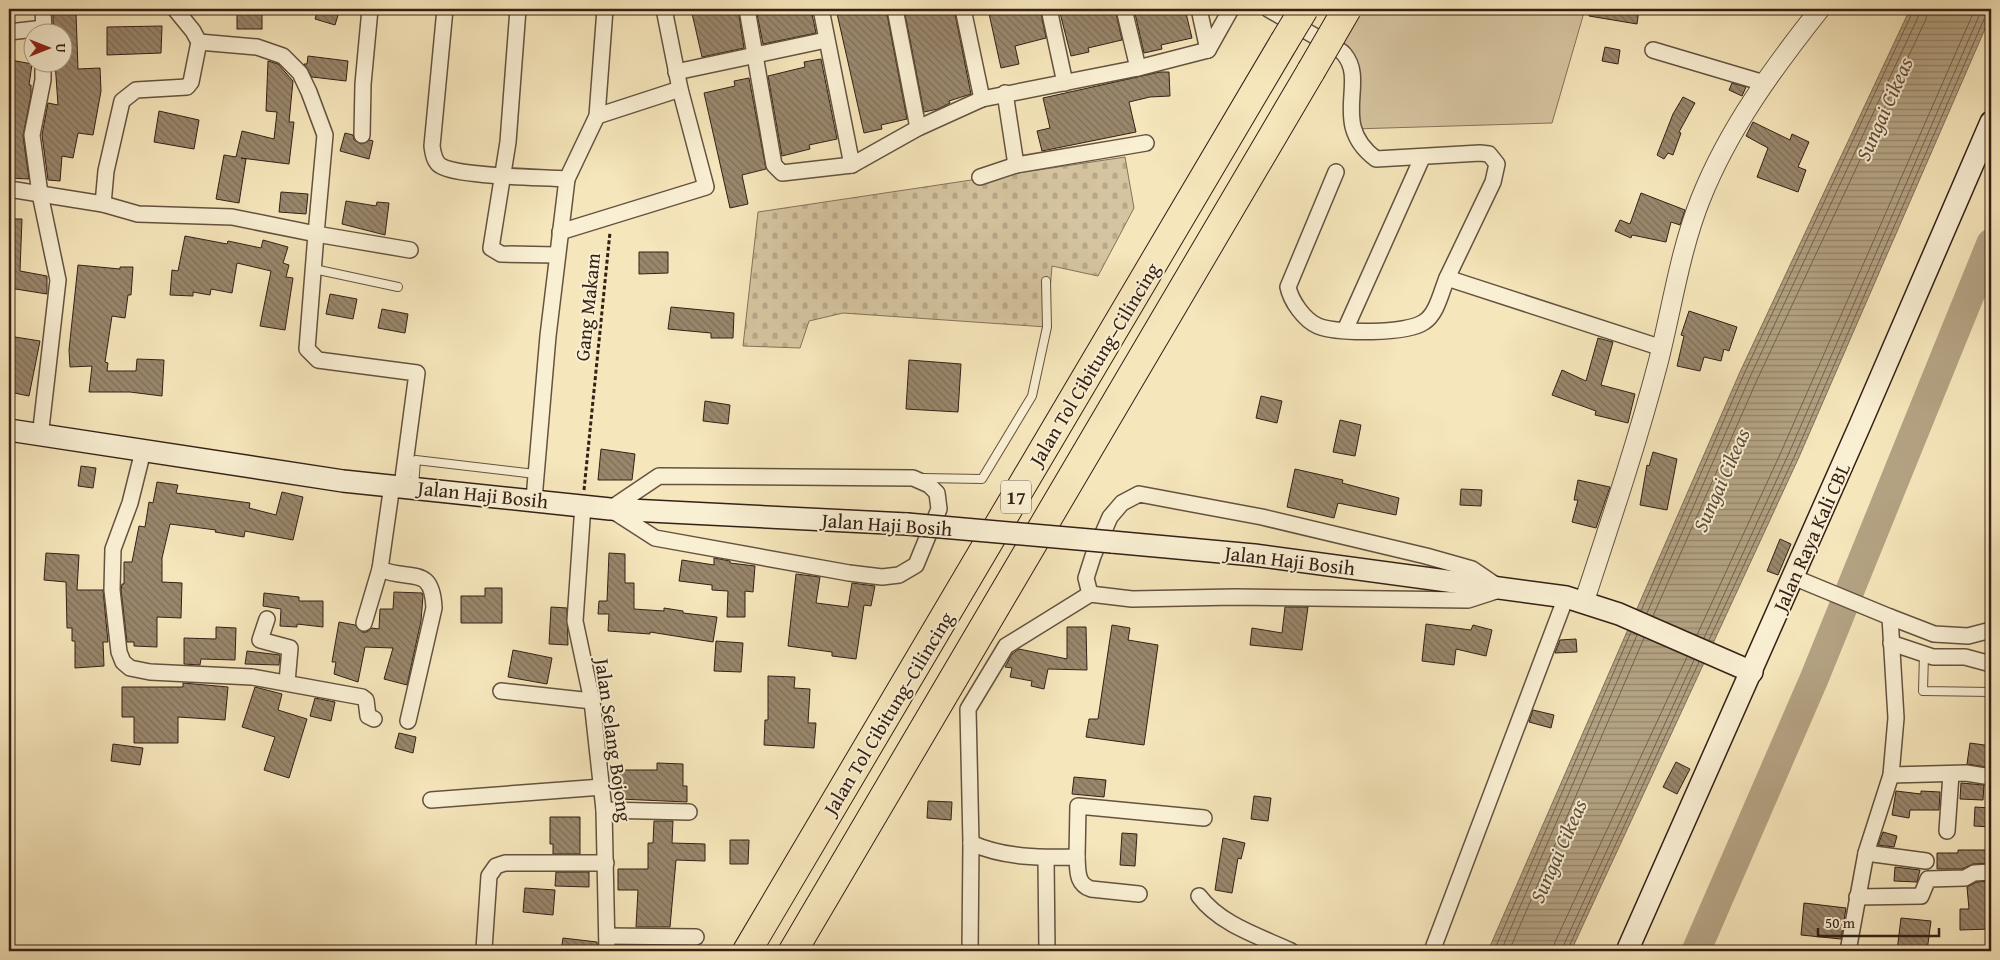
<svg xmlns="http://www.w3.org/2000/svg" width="2000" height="960" viewBox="0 0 2000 960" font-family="'Gentium Book Plus',serif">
	<defs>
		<pattern id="cemetery-stones" width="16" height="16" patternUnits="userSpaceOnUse" patternTransform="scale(1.25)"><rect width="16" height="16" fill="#d5c49f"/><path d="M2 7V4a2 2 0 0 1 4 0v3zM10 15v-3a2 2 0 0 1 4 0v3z" fill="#b7a888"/></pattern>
		<pattern id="water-rules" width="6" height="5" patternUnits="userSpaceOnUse" patternTransform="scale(1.25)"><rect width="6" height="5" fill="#b4a383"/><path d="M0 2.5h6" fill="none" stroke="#93846a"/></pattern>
		<pattern id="building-back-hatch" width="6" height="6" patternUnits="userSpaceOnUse" patternTransform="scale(1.25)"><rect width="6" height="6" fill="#99876c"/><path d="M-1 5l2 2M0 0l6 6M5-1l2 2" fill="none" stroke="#7e6e58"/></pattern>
	</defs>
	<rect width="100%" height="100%" fill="#f6e6bb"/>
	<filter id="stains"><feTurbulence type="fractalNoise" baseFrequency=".004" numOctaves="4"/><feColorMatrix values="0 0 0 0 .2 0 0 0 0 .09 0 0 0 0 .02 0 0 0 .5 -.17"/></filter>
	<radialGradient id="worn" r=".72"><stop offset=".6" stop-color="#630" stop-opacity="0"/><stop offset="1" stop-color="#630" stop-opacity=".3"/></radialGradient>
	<path fill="#d5c49f" stroke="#85725b" d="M1348,9H1585L1552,123L1353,129V69L1328,42Z"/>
	<path fill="url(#cemetery-stones)" stroke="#85725b" d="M1125,157L1134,208L1098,276L1052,266L1047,327L843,313L809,321L800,348L743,346L758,212Z"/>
	<path fill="url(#water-rules)" stroke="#816f58" d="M1910,9H1991V15L1799,457L1571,951H1488L1740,372Z"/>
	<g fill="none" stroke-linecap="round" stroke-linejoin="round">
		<g stroke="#74624d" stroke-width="1">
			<path d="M1641,611L1744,374L1914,9"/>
			<path d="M1647,613L1750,377L1919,15L1921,9"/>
			<path d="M1653,616L1757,380L1926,19L1928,9"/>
			<path d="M1697,635L1782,450L1975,9"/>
			<path d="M1704,638L1789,453L1979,16L1984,11L1991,9"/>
			<path d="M1709,640L1795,455L1984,19L1991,15"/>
			<path d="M1494,951L1631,632"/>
			<path d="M1501,951L1637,635"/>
			<path d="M1509,951L1644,638"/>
			<path d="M1553,951L1555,942L1687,657"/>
			<path d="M1561,951L1694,660"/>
			<path d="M1567,951L1699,662"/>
		</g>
		<path stroke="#b4a383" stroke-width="29" d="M1696,951L1814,679L1991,243"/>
	</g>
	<g fill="url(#building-back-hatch)" stroke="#352017">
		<rect x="237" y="9" width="25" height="20"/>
		<path d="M318,9H340L335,25L315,19Z"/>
		<path d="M691,9H738L744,48L702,57Z"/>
		<path d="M756,9H811L816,33L763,44Z"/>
		<path d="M836,9H886L907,119L881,125L882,129L864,133Z"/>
		<path d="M904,9H954L971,94L949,101L950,103L938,109L924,112Z"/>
		<path d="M988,9H1040L1046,38L1015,46L1019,64L1001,68Z"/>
		<path d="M1059,9H1115L1122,40L1088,48L1089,52L1071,56Z"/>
		<path d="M1134,9H1185L1192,38L1161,45L1162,49L1144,53Z"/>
		<path d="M1590,9H1639L1637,24L1589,16Z"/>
		<path d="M76,13L78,69L100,68L101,91L93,135L78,133L73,158L62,156L60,181L48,180L42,135L48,103L58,105L55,62H62V32H53V14Z"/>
		<path d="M162,26L161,53L107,55V27Z"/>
		<path d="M1605,47L1620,50L1618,64L1602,61Z"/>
		<path d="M308,56L348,61L346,81L312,77L304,64H307Z"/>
		<path d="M821,59L837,139L809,145L810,149L782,156L768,76L805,67L804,62Z"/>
		<path d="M11,60L32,64L29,85H31V95L23,136L29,179L9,178L11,103L9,102V74Z"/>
		<path d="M268,61L278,64L293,81L289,122H294L289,164L241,158L246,159L239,203L216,199L224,155L236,157L242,131L274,139L277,112L266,111Z"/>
		<path d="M1160,72H1169L1170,96L1150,97L1129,102L1136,132L1042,151L1037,131L1050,128L1043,98Z"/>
		<path d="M749,78L766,169L742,175L748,204L730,208L704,93L735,86L734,81Z"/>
		<path d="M1732,83L1746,87L1742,96L1729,90Z"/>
		<path d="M1683,97L1695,103L1679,132L1681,133L1673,155L1668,153L1664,159L1657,155L1673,114Z"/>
		<path d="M159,111L199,120L194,149L154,142Z"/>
		<path d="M1753,122L1790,140L1792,134L1809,142L1798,167L1806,170L1798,192L1757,177L1768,148L1746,136Z"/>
		<path d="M345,133L353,135L354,140L361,144L370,140L373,141L369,159L340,151Z"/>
		<path d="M281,192L308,194L306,214L279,212Z"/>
		<path d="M1641,193L1685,210L1680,225L1671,222L1666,242L1632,235L1631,238L1615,231L1620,220L1630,224Z"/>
		<path d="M346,201L376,206L377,202L389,203L385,235L342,224Z"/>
		<path d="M9,219H22L20,271L47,276V294L9,288Z"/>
		<path d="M185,236L227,244L228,241L261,248L263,240L288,247L283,263L289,265L286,277L293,278L285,330L260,326L271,271L237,263L232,293L211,289L210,295L193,292V296L170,295L172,270L178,271Z"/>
		<path d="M639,252H668V273L639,274Z"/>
		<path d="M78,265L120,269V267H133L131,295H128L125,318L112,316L105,362L108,363L107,371H136L137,359L164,360L162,396L130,392H89L92,366L70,367L69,350Z"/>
		<path d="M330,294L357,299L353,319L326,314Z"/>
		<path d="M671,307L734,313L733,338H711V333L668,329Z"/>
		<path d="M382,309L408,314L405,333L378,328Z"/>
		<path d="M1689,311L1737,327L1729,351L1724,349L1721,361L1704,357L1700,371L1677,366L1684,336L1681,335Z"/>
		<path d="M9,336L40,341L29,396L9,392Z"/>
		<path d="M1598,338L1613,342L1601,385L1635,394L1628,423L1595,415L1596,411L1552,395L1562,370L1586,381Z"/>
		<path d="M909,360L961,364L958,412L906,409Z"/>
		<path d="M1261,396L1282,401L1277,423L1256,418Z"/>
		<path d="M705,401L730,405L728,424L703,421Z"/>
		<path d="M1340,420L1361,425L1355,456L1333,452Z"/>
		<path d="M601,449L635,454L632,480H598Z"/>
		<path d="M1653,452L1677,459L1667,510L1640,505L1647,465L1649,466Z"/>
		<path d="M81,466L96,468L93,488L78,486Z"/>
		<path d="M1295,469L1343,480L1342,483L1399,498L1396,515L1338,503L1334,518L1287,507Z"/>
		<path d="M1578,480L1610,487L1596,528L1572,522L1578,500H1574Z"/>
		<path d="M157,482L178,485L176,493L250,503L249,508L276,515L282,492L303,497L293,540L245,531L244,537L215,532L216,530L170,524L162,558V582L182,583L181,618L157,617V647L134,646V642H127L121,590L122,584H124V562H132L139,526L145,527L149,502L153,503Z"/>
		<path d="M1461,489L1482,490L1481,506L1460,505Z"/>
		<path d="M1780,539L1791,544L1778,575L1767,571Z"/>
		<path d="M46,553L79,555L77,590H103L108,642H103L104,666L75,668V641H72V628H67L66,582L44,580Z"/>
		<path d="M609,553L625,554V583H634V609L664,611V608L683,611V613L717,617L713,642L650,632V634L608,631L609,614H598L599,601H607Z"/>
		<path d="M714,558L730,561V563L755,566L753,592L745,591V617H727L728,591L712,590V585L679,581L682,560L714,565Z"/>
		<path d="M796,574L820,577L816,603L848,607L852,583L875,586L871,606L864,605L856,659L832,656V652L788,646Z"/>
		<path d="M485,588H502V623H461V596H485Z"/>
		<path d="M394,592L422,593L423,596L421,621L407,685L384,679L393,648L365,647L358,682L334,674L336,662H332L339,622L355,625L362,632H367L372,628L379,629L380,609H393Z"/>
		<path d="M264,593L299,597V601H323V627L297,624V627L280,626L281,609L263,606Z"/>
		<path d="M551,607L567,608L568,645L549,644Z"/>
		<path d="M1285,607H1308L1302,650L1250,645L1252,628L1282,633Z"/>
		<path d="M1426,624L1471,630L1473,625L1492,630L1486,656L1456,649L1454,665L1422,661Z"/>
		<path d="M1112,625L1130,628L1128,640L1158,645L1144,745L1086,737L1089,719H1098Z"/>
		<path d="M216,627L236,628L235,660L201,659L200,665L184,664V638L216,639Z"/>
		<path d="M1067,627H1086L1087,670L1048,669L1044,689L1031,686L1032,681L1010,677L1012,668L1005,667L1012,654L1019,649L1067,659Z"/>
		<path d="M1576,639L1577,652L1555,653L1560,640Z"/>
		<path d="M716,641L743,643L741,672L714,671Z"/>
		<path d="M513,650L552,658L547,684L508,677Z"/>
		<path d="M247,651L280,655L279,665L245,664Z"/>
		<path d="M768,676L795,677L794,688L810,689L808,723H816L814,748L764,745L765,720H768Z"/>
		<path d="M183,683L228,687L225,720L178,717V743H134V717H122V687H183Z"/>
		<path d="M255,687L282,694L278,710L307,719L289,778L264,770L275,737L242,727Z"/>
		<path d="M315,698L335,702L331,721L310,716Z"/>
		<path d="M1533,710L1554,715L1551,728L1529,722Z"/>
		<path d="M399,733L416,737L413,753L395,748Z"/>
		<path d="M1970,743L1991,746V764L1986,763V767L1967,764Z"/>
		<path d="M113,744L143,748L140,765L111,761Z"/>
		<path d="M1676,762L1690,769L1677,794L1663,787Z"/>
		<path d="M657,763L683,764V786H687V802L620,799V770H657Z"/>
		<path d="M1074,777L1106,780L1104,797L1072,794Z"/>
		<path d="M1961,783L1984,785L1983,800L1960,799Z"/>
		<path d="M1896,791L1921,794V791L1940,792L1939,810H1910L1909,818L1892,815Z"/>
		<path d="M1254,796L1271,798L1268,821L1251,819Z"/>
		<path d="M928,801L952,802L951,820L927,818Z"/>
		<path d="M1975,807L1991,808V827L1974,826Z"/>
		<path d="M550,817H580V854H553V844H550Z"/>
		<path d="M654,821H673L672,843L705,844V861L676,860L670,927H636L638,890H618V869H648V843H653Z"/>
		<path d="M1883,832L1897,836L1894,847L1878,845Z"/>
		<path d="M1122,833L1137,834L1135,866L1120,865Z"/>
		<path d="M1223,838L1245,843L1241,859L1238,858L1232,893L1215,890Z"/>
		<path d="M730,840H749L748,864H730Z"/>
		<path d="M1958,850H1991V863L1973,864L1962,869H1937V853H1958Z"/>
		<path d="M1895,867L1920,870L1917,882L1894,881Z"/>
		<path d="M556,872H589V887L555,886Z"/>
		<path d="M1991,881V929L1960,930V909H1969L1967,887L1977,882Z"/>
		<path d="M525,888L555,890L553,915L523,912Z"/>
		<path d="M1804,903L1846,908L1841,939L1801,935Z"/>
		<path d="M1901,918L1931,921L1927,951H1897Z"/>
		<path d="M563,938L597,942L598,951H561Z"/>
		<rect x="636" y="946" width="18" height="5"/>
	</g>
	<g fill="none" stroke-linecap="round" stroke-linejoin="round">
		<defs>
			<g id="service">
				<path d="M314,269L398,287"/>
				<path d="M923,478L982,479L1032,396L1047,327L1046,281"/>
				<path d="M414,487L416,460L535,474"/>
				<path d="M1924,654L1923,691L1991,692"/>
			</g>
			<g id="minor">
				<path d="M43,9L44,32"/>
				<path d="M175,9L193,31L199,42L257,47L283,56L300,73L309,92L325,135L316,234L410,250"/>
				<path d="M445,9L432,146C433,153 434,162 441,166C460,177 542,177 567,179"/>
				<path d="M518,9L508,142L491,248L501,254L557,255"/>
				<path d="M747,9L774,165L782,173L852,165L918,128L982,99L1138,68L1208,50"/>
				<path d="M821,9L852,165"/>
				<path d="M895,9L918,128"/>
				<path d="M963,9L982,99"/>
				<path d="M1049,9L1065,83"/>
				<path d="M1124,9L1138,68"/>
				<path d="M1199,9L1208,50"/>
				<path d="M1268,9C1287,20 1306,31 1325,42C1331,46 1340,49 1344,54C1368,82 1329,124 1376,159L1480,153L1489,154L1497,164L1493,182L1447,278L1662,348"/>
				<path d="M9,32L44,28"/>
				<path d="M1208,50L1231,9"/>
				<path d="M1653,50L1764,83"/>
				<path d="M676,72L826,40"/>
				<path d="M1005,93L1016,165"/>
				<path d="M597,116L680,89"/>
				<path d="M362,135L363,84L370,9"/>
				<path d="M1336,172L1288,287C1291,301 1304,320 1318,326C1338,334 1407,334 1424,322C1437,314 1441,292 1447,278"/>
				<path d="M980,177L1016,165L1146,143"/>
				<path d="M9,189L103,204L138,214L232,217L316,234L307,349L318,360L417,373L402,486"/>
				<path d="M103,204L106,171L122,101L136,90L187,87L191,82L199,42"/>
				<path d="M560,232L706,187L680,89L664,9"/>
				<path d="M1345,330L1422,158"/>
				<path d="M40,437L58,280L40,194L32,135L43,80V62"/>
				<path d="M143,451L130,503L113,549L112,590L119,652L123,662L130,668L150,672L252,677L362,697L366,700L368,716L374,719"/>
				<path d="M659,476L913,478L929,485L937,493L939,509L916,565L899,575L882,577L849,573L655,538L610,509Z"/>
				<path d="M392,485L380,569C411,582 432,564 434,608L408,721"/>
				<path d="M534,499L548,336L567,179L597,116L605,9"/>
				<path d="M583,505L575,621L592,701L604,810L607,951"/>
				<path d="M1793,577L1890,617L1896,718L1891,775L1866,853L1848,951"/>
				<path d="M1090,594L1086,578L1093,556L1110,517L1122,503L1139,494L1262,517L1426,556L1472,569L1497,586"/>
				<path d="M1890,617L1934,634L1968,636L1991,630"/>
				<path d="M267,619L260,640L290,648L287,682"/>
				<path d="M364,623L380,569"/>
				<path d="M1891,643L1933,657H1965L1991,664"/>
				<path d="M501,691L592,701"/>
				<path d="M1891,775L1966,773L1991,777"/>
				<path d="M431,800L602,787"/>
				<path d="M604,810L689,812"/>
				<path d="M1947,831L1951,774"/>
				<path d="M971,843C1004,858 1042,858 1077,857C1078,870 1076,884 1091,889L1139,894"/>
				<path d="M1866,853L1926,861"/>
				<path d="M1077,857L1078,806L1204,818"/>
				<path d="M1046,858L1047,951"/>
				<path d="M1199,896C1221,925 1259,936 1291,951"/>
				<path d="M1857,897L1921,896L1928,879L1965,878L1974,873L1991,872"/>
				<path d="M607,936L696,937"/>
				<path d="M484,949L489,876L496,866L505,863H606"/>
				<path d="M970,951L971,843L968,709L1006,646L1090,594L1132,599L1235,597L1468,600L1499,590"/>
				<path d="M1432,951L1566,597"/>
			</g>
			<path id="tertiary" d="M1584,602C1610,523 1637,443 1658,363C1672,308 1680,250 1701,198C1729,128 1774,67 1820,9"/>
			<g id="secondary">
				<path d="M9,430L343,481L610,509L907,524"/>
				<path d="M1112,542L1254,555L1566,597L1619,614L1752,672"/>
				<path d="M1627,951L1860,425L1991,122"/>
			</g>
			<g id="motorway">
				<path d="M747,951L1284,42"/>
				<path d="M793,951L1311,71"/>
			</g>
		</defs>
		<use href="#service" stroke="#655240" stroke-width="10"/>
		<use href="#minor" stroke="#655240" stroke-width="18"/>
		<use href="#tertiary" stroke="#655240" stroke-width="21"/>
		<use href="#secondary" stroke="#352017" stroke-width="24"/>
		<use href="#motorway" stroke="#352017" stroke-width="30"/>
		<path stroke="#352017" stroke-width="3" stroke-dasharray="4 2.5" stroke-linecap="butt" d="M584,490L610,232"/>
		<use href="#service" stroke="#f9efd3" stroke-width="8"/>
		<use href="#minor" stroke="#f9efd3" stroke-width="15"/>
		<use href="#tertiary" stroke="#f9efd3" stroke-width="19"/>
		<use href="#secondary" stroke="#f9efd3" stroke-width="21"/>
		<use href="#motorway" stroke="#f6e6bb" stroke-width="28"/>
		<defs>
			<path id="secondary-bridge" d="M907,524L1112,542"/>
			<g id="motorway-bridge">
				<path d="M1284,42L1304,9"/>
				<path d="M1311,71L1347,9"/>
			</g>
		</defs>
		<use href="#secondary-bridge" stroke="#352017" stroke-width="24" stroke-linecap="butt"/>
		<use href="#motorway-bridge" stroke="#352017" stroke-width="30" stroke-linecap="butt"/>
		<use href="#secondary-bridge" stroke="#f9efd3" stroke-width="21"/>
		<use href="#motorway-bridge" stroke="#f6e6bb" stroke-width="28"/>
	</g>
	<g text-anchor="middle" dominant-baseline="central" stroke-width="4" stroke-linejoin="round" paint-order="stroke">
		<rect fill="#f9efd3" stroke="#705e4f" stroke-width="1" x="1001" y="480.5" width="30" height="33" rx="4"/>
		<g font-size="19" font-weight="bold" fill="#352017">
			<text x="1016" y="497">17</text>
		</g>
		<g font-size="20" fill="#352017" stroke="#f9efd3">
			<text transform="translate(587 307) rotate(-84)">Gang Makam</text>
			<text transform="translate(1094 364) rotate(-59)">Jalan Tol Cibitung–Cilincing</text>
			<text transform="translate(483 494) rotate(6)">Jalan Haji Bosih</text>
			<text transform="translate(887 524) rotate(4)">Jalan Haji Bosih</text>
			<text transform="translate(1811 537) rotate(-66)">Jalan Raya Kali CBL</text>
			<text transform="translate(1290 560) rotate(7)">Jalan Haji Bosih</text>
			<text transform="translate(888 713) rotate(-59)">Jalan Tol Cibitung–Cilincing</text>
			<text transform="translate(614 740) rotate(82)">Jalan Selang Bojong</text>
		</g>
		<g font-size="21" font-style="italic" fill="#614e3d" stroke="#f9efd3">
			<text transform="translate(1884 109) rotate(-66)">Sungai Cikeas</text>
			<text transform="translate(1721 480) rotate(-66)">Sungai Cikeas</text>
			<text transform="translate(1558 851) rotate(-66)">Sungai Cikeas</text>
		</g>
	</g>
	<rect width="2000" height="960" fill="none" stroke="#f6e6bb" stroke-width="30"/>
	<rect x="10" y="10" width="1980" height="940" fill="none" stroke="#352017" stroke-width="2.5"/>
	<rect x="15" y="15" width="1970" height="930" fill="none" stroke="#352017"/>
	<g transform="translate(48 48) rotate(90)"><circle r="24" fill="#f9efd3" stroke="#ab9c88"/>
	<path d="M0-4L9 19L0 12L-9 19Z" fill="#8f2418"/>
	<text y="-8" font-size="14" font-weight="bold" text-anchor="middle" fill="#352017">U</text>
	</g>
	<path d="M1818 928v8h121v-8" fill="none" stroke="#352017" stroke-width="2.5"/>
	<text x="1825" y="928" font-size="15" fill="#352017" stroke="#f9efd3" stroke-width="4" paint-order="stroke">50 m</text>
	<rect width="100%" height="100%" filter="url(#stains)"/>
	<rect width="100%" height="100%" fill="url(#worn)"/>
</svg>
